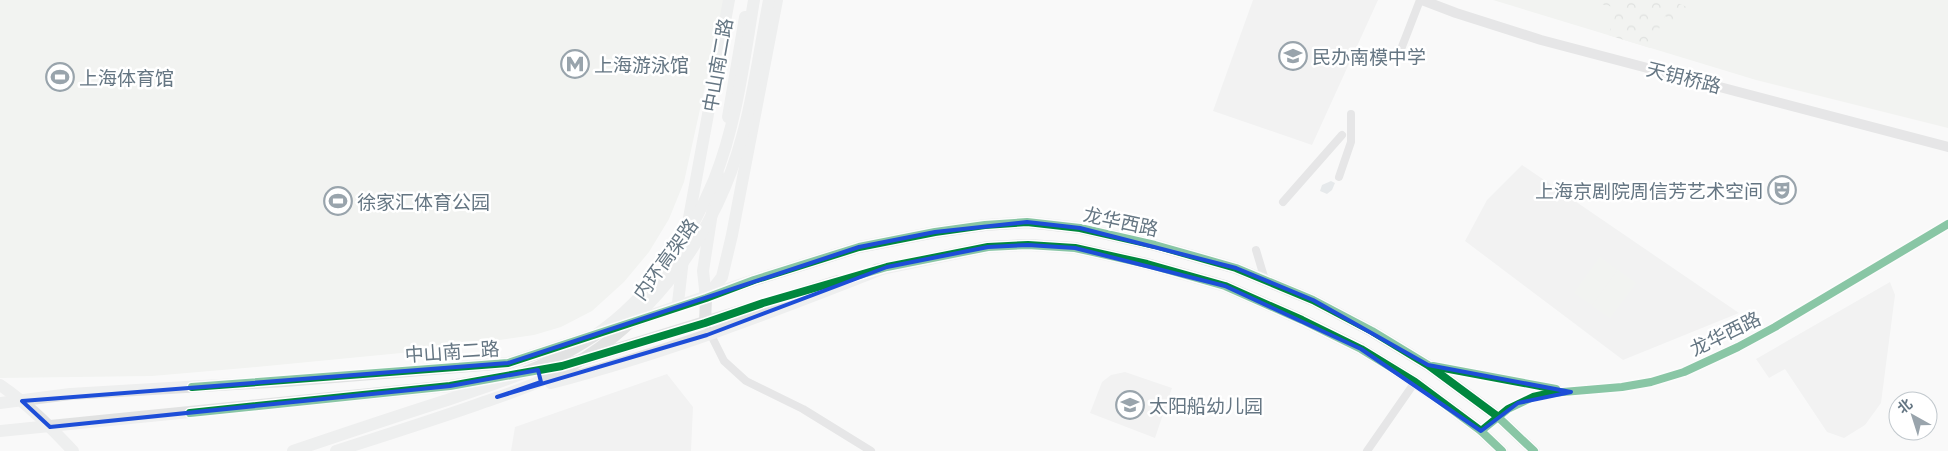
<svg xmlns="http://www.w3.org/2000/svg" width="1948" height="451" viewBox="0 0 1948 451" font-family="'Exo 2','Noto Sans SC',sans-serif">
	<defs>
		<pattern id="forest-crowns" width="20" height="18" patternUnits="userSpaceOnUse" patternTransform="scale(1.25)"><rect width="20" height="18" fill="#e8ebe6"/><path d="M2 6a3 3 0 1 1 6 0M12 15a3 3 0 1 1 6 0" fill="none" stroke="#c0c3c0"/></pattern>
	</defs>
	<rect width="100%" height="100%" fill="#f9f9f9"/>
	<g fill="#e8e9e9">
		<path d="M1253,0H1378L1312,145L1213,111Z"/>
		<path d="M1522,165L1739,313L1623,360L1465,241L1487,200Z"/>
		<path d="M1890,282L1895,295L1881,403L1865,425L1844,438L1827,432L1785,369L1769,378L1756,359Z"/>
		<path d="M1125,372L1172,388L1155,438L1090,413L1102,382L1111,375Z"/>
		<path d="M667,374L693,407L691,451H511L515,427Z"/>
	</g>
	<g fill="#e8ebe6">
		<path d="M0,0H724L684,182L669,219L649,252L624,282L592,311L561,327L534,335L422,351L245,368L152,376L0,378Z"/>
		<path d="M1493,0H1948V128L1756,80Z"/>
		<path d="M1600,257L1617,270L1592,305L1574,293Z"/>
		<path d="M1618,270L1636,283L1610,318L1592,306Z"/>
	</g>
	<path fill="url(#forest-crowns)" d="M1582,0H1670L1687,7L1678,23L1665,16L1650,48L1608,35L1618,8Z"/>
	<path fill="#ced6d9" d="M1331,181L1335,183L1332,190L1327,194L1320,191L1322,185Z"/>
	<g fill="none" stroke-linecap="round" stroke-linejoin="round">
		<g stroke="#cecfd0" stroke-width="8">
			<path d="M1398,57L1420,0"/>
			<path d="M1339,177L1351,142V114"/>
			<path d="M1283,202L1342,135"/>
			<path d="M1256,250L1265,280"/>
			<path d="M709,331L724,361L746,381L803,409L871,451"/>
			<path d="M1367,451L1415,382"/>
		</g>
		<g stroke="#cecfd0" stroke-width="10">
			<path d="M1422,0L1456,13L1541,40L1948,147"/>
			<path d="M1429,365L1557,389"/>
			<path d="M1481,431L1508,409L1533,397L1551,393L1622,387L1651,382L1684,372L1738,347L1775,327L1948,224"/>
		</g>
		<g stroke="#e1e2e2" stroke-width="12">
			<path d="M728,117L745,17"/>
			<path d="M686,234L729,0"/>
			<path d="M876,270L988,247L1028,245L1075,248L1147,264L1225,286L1302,320L1361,349L1415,382L1481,431L1502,451"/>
			<path d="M706,298L722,277L732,235L777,0"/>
			<path d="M675,308L678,303L683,259"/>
			<path d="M705,323L706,298L703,271L718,174"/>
			<path d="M626,324L754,280L859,247L935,232L985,225L1027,222L1080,228L1155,245L1236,268L1313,300L1372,331L1428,365L1497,416L1534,451"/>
			<path d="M534,371L562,366L838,281"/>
			<path d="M0,403L70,394L285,381L508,363L588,337"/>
			<path d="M0,431L450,386L504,377"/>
		</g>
		<g stroke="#e1e2e2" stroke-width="12">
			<path d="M551,383C666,353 776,311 887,267"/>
			<path d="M0,385C28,404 50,427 73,451"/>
			<path d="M293,451C343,434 394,417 444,401C492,385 540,370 583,343C643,307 688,243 714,180C737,123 744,60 754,0"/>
			<path d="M336,451C383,436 430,421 476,405C504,395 534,386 560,372C633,335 694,261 725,187C750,128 757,62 769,0"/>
		</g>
		<defs>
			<g id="cycleway">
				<path d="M1433,366L1556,389"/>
				<path d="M192,387L508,363L706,298L754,280L859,247L935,232L985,225L1027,222L1080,228L1155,245L1236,268L1313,300L1372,331L1428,365L1497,416L1534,451"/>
				<path d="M190,413L450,386L562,366L705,323L763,303L887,267L988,247L1028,245L1075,248L1147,264L1225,286L1302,320L1361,349L1415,382L1481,431L1502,451"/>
				<path d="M1481,431L1508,409L1533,397L1551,393L1622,387L1651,382L1684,372L1738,347L1775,327L1948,224"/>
			</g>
		</defs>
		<use href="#cycleway" stroke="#fff" stroke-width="11"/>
		<use href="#cycleway" stroke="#00873e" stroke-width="8"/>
	</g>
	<path d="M0 0H1948V451H0ZM1027,222L1080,228L1236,268L1313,300L1428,365L1571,392L1518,403L1481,431L1361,349L1225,286L1075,248L1028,245L988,247L887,267L707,335L497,397L541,382L538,370L450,386L50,427L22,401L508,363L859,247L935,232Z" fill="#f9f9f9" fill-opacity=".55" fill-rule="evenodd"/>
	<path fill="none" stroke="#1d4ed8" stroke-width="4" stroke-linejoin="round" d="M1027,222L1080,228L1236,268L1313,300L1428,365L1571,392L1518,403L1481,431L1361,349L1225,286L1075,248L1028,245L988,247L887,267L707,335L497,397L541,382L538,370L450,386L50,427L22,401L508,363L859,247L935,232Z"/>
	<defs>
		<symbol id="school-ring" viewBox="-11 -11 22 22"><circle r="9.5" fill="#fff" stroke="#99a4ac" stroke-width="1.5"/><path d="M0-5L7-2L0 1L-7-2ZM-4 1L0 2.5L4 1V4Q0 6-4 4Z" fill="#99a4ac"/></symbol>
		<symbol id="metro-ring" viewBox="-11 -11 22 22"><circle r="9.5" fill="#fff" stroke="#99a4ac" stroke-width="1.5"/><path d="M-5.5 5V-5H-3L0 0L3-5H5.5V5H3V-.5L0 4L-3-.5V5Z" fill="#99a4ac"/></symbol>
		<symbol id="stadium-ring" viewBox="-11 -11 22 22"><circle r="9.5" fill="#fff" stroke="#99a4ac" stroke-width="1.5"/><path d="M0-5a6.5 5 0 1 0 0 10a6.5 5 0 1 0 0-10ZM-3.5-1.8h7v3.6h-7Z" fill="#99a4ac"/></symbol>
		<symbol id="theatre-ring" viewBox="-11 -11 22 22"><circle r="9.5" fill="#fff" stroke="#99a4ac" stroke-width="1.5"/><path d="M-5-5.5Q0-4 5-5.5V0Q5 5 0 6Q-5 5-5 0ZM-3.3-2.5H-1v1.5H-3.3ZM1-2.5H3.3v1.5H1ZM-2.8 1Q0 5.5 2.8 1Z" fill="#99a4ac"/></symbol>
	</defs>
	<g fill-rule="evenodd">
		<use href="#school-ring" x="1277" y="40" width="32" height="32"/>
		<use href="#metro-ring" x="559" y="48" width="32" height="32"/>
		<use href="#stadium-ring" x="44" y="61" width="32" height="32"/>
		<use href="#theatre-ring" x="1766" y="174" width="32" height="32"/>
		<use href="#stadium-ring" x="322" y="185" width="32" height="32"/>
		<use href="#school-ring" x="1114" y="389" width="32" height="32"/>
	</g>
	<g text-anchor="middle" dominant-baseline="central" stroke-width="5" stroke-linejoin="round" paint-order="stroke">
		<g font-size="19" fill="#657683" stroke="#fff" text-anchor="start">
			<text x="1312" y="56">民办南模中学</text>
			<text x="594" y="64">上海游泳馆</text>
			<text x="79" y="77">上海体育馆</text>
			<text x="1763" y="190" text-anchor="end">上海京剧院周信芳艺术空间</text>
			<text x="357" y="201">徐家汇体育公园</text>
			<text x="1149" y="405">太阳船幼儿园</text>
		</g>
		<g font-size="19" fill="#657683" stroke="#fff">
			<text transform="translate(717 65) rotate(-80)">中山南二路</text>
			<text transform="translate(1684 77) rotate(14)">天钥桥路</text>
			<text transform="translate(1121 221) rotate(12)">龙华西路</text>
			<text transform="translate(665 259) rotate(-54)">内环高架路</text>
			<text transform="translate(1725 333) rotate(-26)">龙华西路</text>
			<text transform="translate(452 351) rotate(-4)">中山南二路</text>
		</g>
	</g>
	<g transform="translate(1913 416) rotate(321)"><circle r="24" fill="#ffffff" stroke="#c1c8cd"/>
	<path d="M0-4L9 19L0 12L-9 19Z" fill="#99a4ac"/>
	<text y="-8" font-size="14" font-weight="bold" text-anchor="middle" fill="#657683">北</text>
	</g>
</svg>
